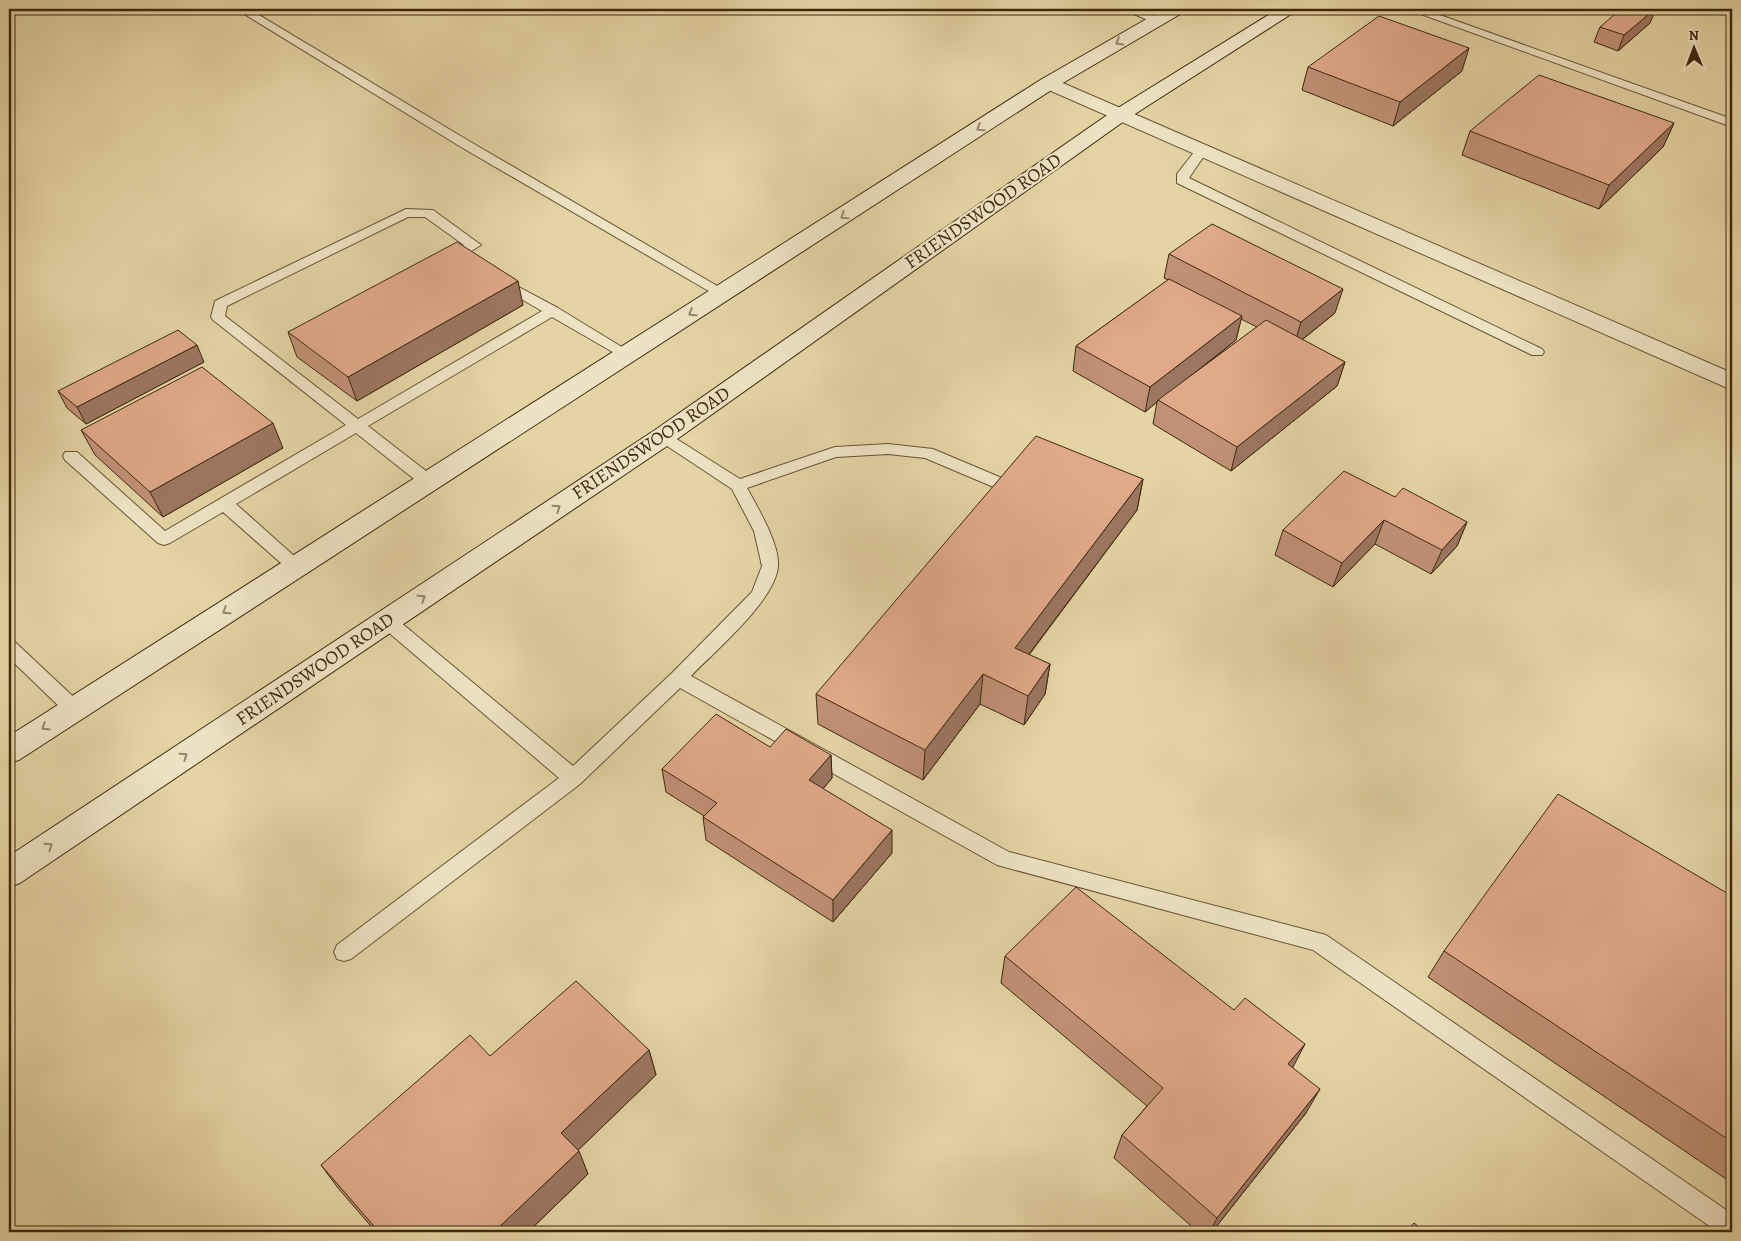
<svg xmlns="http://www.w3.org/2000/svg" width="1741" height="1241" viewBox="0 0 1741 1241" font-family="Alegreya,serif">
	<rect width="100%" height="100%" fill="#e4d4a4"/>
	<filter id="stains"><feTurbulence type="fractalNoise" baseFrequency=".004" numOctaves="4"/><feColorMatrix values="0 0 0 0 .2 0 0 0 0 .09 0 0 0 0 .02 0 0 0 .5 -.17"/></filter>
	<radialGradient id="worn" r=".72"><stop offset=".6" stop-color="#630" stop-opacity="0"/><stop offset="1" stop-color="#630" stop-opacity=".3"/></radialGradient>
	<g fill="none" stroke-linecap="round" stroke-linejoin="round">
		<defs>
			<g id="service">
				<path d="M236,9H249L469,141L731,294L724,298L719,297L461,147Z"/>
				<path d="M1123,9H1138L1162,20L1156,23L1152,22Z"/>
				<path d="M1407,9H1423L1732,119V127Z"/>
				<path d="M1202,146L1208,150L1189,178L1542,349L1544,352L1542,355H1532L1177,183V174L1198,147Z"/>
				<path d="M406,209L433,210L481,245L465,255L470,260L468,263H458L448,255L464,245L425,217H408L227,306L225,316L358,419L542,311L495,284L493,281L495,278L500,277L558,308L635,355L628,360L623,358L552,317L368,426L435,478L437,482L435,486H423L356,433L236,504L302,563L304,567L302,571L296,573L290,571L223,512L170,543L164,545L158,543L65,460L63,456L65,452H77L165,531L346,425L213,320L211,317L215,301Z"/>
				<path d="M664,431L740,479L835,447L888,444L933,449L1016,484L1018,488L1016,492L1010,494L925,458L888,454L836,457L747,488C757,506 780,545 778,566C776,600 714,652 691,676L1009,852L1326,935L1732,1214V1232H1718L1313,950L997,865L680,688L580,784L351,959L344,961L337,959L334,952L337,945L559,778L381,626L378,621L381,616L387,614L393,616L573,766L672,673L752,592L762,566L754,531L732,489L658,440L656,436L658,432Z"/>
				<path d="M9,640L15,642L81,704L83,709L81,714L74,716L67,714L9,658Z"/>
			</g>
			<path id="minor" d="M1049,77L1732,373V390L1042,87L1040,83L1042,79Z"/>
			<g id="secondary">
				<path d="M1164,9H1185L1182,13L1056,87L19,760L9,763V736L1042,79Z"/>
				<path d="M1278,9H1299L1127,119L673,442L20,883L9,887V856L655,430L1113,111Z"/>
			</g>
		</defs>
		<use href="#service" stroke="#675434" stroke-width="2"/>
		<use href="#minor" stroke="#675434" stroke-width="2"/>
		<use href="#secondary" stroke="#3d290f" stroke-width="2"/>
		<use href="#service" fill="#ede3c4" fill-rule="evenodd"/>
		<use href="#minor" fill="#ede3c4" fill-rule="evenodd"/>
		<use href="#secondary" fill="#ede3c4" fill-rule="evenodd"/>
	</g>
	<g fill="#c19177" stroke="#3d290f" fill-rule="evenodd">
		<path d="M1650,23L1618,51L1594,42L1600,27Z"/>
		<path d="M1308,67L1462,71L1393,126L1302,90Z"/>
		<path d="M1674,123L1663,147L1599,209L1462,155L1470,131Z"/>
		<path d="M1169,254L1335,313L1302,340L1345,362L1337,386L1231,471L1153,424L1157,402L1145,412L1073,371L1076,346L1168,280L1164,278ZM1241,319L1257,327L1199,370L1236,340Z"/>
		<path d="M523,305L357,401L297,357L288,332Z"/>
		<path d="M204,362L86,424L67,408L58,391Z"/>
		<path d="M81,430L283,448L163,517L95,455Z"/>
		<path d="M1143,479L1137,510L1029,655L1050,664L1045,694L1024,725L980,704L923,780L818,724L816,694Z"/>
		<path d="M1395,497L1467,522L1457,546L1431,574L1375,544L1333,587L1275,555L1283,530Z"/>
		<path d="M770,747L831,755L832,778L823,789L892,853L833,922L706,840L703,817L704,816L666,792L662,769Z"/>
		<path d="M1732,894V1183L1428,977L1444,951L1731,896Z"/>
		<path d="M1005,956L1293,1068L1306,1113L1212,1232H1198L1114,1158L1122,1135L1147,1106L1001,983Z"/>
		<path d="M649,1050L656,1075L578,1150L588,1174L528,1232H376L338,1188L321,1165L490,1056Z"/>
	</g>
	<g fill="#9d7661" stroke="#3d290f">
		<path d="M1655,9H1656L1650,23L1618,51L1624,35Z"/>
		<path d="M1469,48L1462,71L1393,126L1400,102Z"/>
		<path d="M1674,123L1663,147L1599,209L1609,185Z"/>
		<path d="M518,281L523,305L357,401L348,377Z"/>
		<path d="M1343,289L1335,313L1294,346L1301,322Z"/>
		<path d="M1242,316L1236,340L1159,401L1158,400L1157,402L1145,412L1150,387Z"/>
		<path d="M197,345L204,362L86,424L77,407Z"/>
		<path d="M1345,362L1337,386L1231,471L1237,447Z"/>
		<path d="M273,423L283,448L163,517L150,492Z"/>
		<path d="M1143,479L1137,510L1011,678L1015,648Z"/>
		<path d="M1384,520L1375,544L1333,587L1342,563Z"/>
		<path d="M1467,522L1457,546L1431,574L1442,550Z"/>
		<path d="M1050,664L1045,694L1024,725L1028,696Z"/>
		<path d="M983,674L980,704L923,780L925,750Z"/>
		<path d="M831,755L832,778L811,803L809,780Z"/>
		<path d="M892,830V853L833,922V900Z"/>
		<path d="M1305,1044L1292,1069L1288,1064Z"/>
		<path d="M649,1050L656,1075L571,1157L561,1133Z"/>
		<path d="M1320,1089L1306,1113L1212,1232H1210L1217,1218Z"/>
		<path d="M579,1151L588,1174L528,1232H494Z"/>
	</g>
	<g fill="#e0a98a" stroke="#3d290f">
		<path d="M1621,9H1655L1624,35L1600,27Z"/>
		<path d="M1379,16L1469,48L1400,102L1308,67Z"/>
		<path d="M1539,75L1674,123L1609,185L1470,131Z"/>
		<path d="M1212,224L1343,289L1301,322L1169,254Z"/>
		<path d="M457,242L518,281L348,377L288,332Z"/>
		<path d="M1169,279L1242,316L1150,387L1076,346Z"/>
		<path d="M1266,320L1345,362L1237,447L1158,400Z"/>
		<path d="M178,330L197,345L77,407L58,391Z"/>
		<path d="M202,367L273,423L150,492L81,430Z"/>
		<path d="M1036,436L1143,479L1015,648L1050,664L1028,696L983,674L925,750L816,694Z"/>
		<path d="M1344,471L1395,497L1403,488L1467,522L1442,550L1384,520L1342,563L1283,530Z"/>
		<path d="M716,714L770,747L786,729L831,755L809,780L892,830L833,900L703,817L717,803L662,769Z"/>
		<path d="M1558,794L1732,896V1142L1444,951Z"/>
		<path d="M1076,887L1234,1010L1245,998L1305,1044L1288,1064L1320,1089L1217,1218L1122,1135L1163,1088L1005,956Z"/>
		<path d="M576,981L649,1050L561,1133L579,1151L494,1232H379L321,1165L470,1035L490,1056Z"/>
		<path d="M1414,1223L1425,1232H1407Z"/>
	</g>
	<defs><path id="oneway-chevron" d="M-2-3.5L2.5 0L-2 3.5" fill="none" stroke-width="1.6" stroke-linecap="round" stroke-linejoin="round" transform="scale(1.25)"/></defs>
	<g stroke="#95866a">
		<use href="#oneway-chevron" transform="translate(1119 42) rotate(150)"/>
		<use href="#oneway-chevron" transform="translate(980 128) rotate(147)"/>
		<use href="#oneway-chevron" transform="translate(844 216) rotate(147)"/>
		<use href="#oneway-chevron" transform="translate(692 313) rotate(147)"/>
		<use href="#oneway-chevron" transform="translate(557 508) rotate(-34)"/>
		<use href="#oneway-chevron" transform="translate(422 598) rotate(-34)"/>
		<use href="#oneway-chevron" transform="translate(226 611) rotate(147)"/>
		<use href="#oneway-chevron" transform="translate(45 727) rotate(147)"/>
		<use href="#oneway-chevron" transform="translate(184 756) rotate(-34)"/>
		<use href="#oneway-chevron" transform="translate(49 846) rotate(-34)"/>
	</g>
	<g text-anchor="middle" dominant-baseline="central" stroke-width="4.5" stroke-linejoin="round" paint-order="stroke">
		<g font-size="19" fill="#3d290f" stroke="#ede3c4">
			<text transform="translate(983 211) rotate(-35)">FRIENDSWOOD ROAD</text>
			<text transform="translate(651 443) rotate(-34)">FRIENDSWOOD ROAD</text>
			<text transform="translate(315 669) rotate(-34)">FRIENDSWOOD ROAD</text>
		</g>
	</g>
	<rect width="1741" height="1241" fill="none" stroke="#e4d4a4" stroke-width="30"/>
	<rect x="10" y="10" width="1721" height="1221" fill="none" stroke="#3d290f" stroke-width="2.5"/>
	<rect x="15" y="15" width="1711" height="1211" fill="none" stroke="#3d290f"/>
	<g transform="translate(1694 48) rotate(359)" stroke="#ede3c4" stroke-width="4" paint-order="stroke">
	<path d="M0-4L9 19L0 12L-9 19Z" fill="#3d290f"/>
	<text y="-8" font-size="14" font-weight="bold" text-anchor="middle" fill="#3d290f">N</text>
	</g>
	<rect width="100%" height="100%" filter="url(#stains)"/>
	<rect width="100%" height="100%" fill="url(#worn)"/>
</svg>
